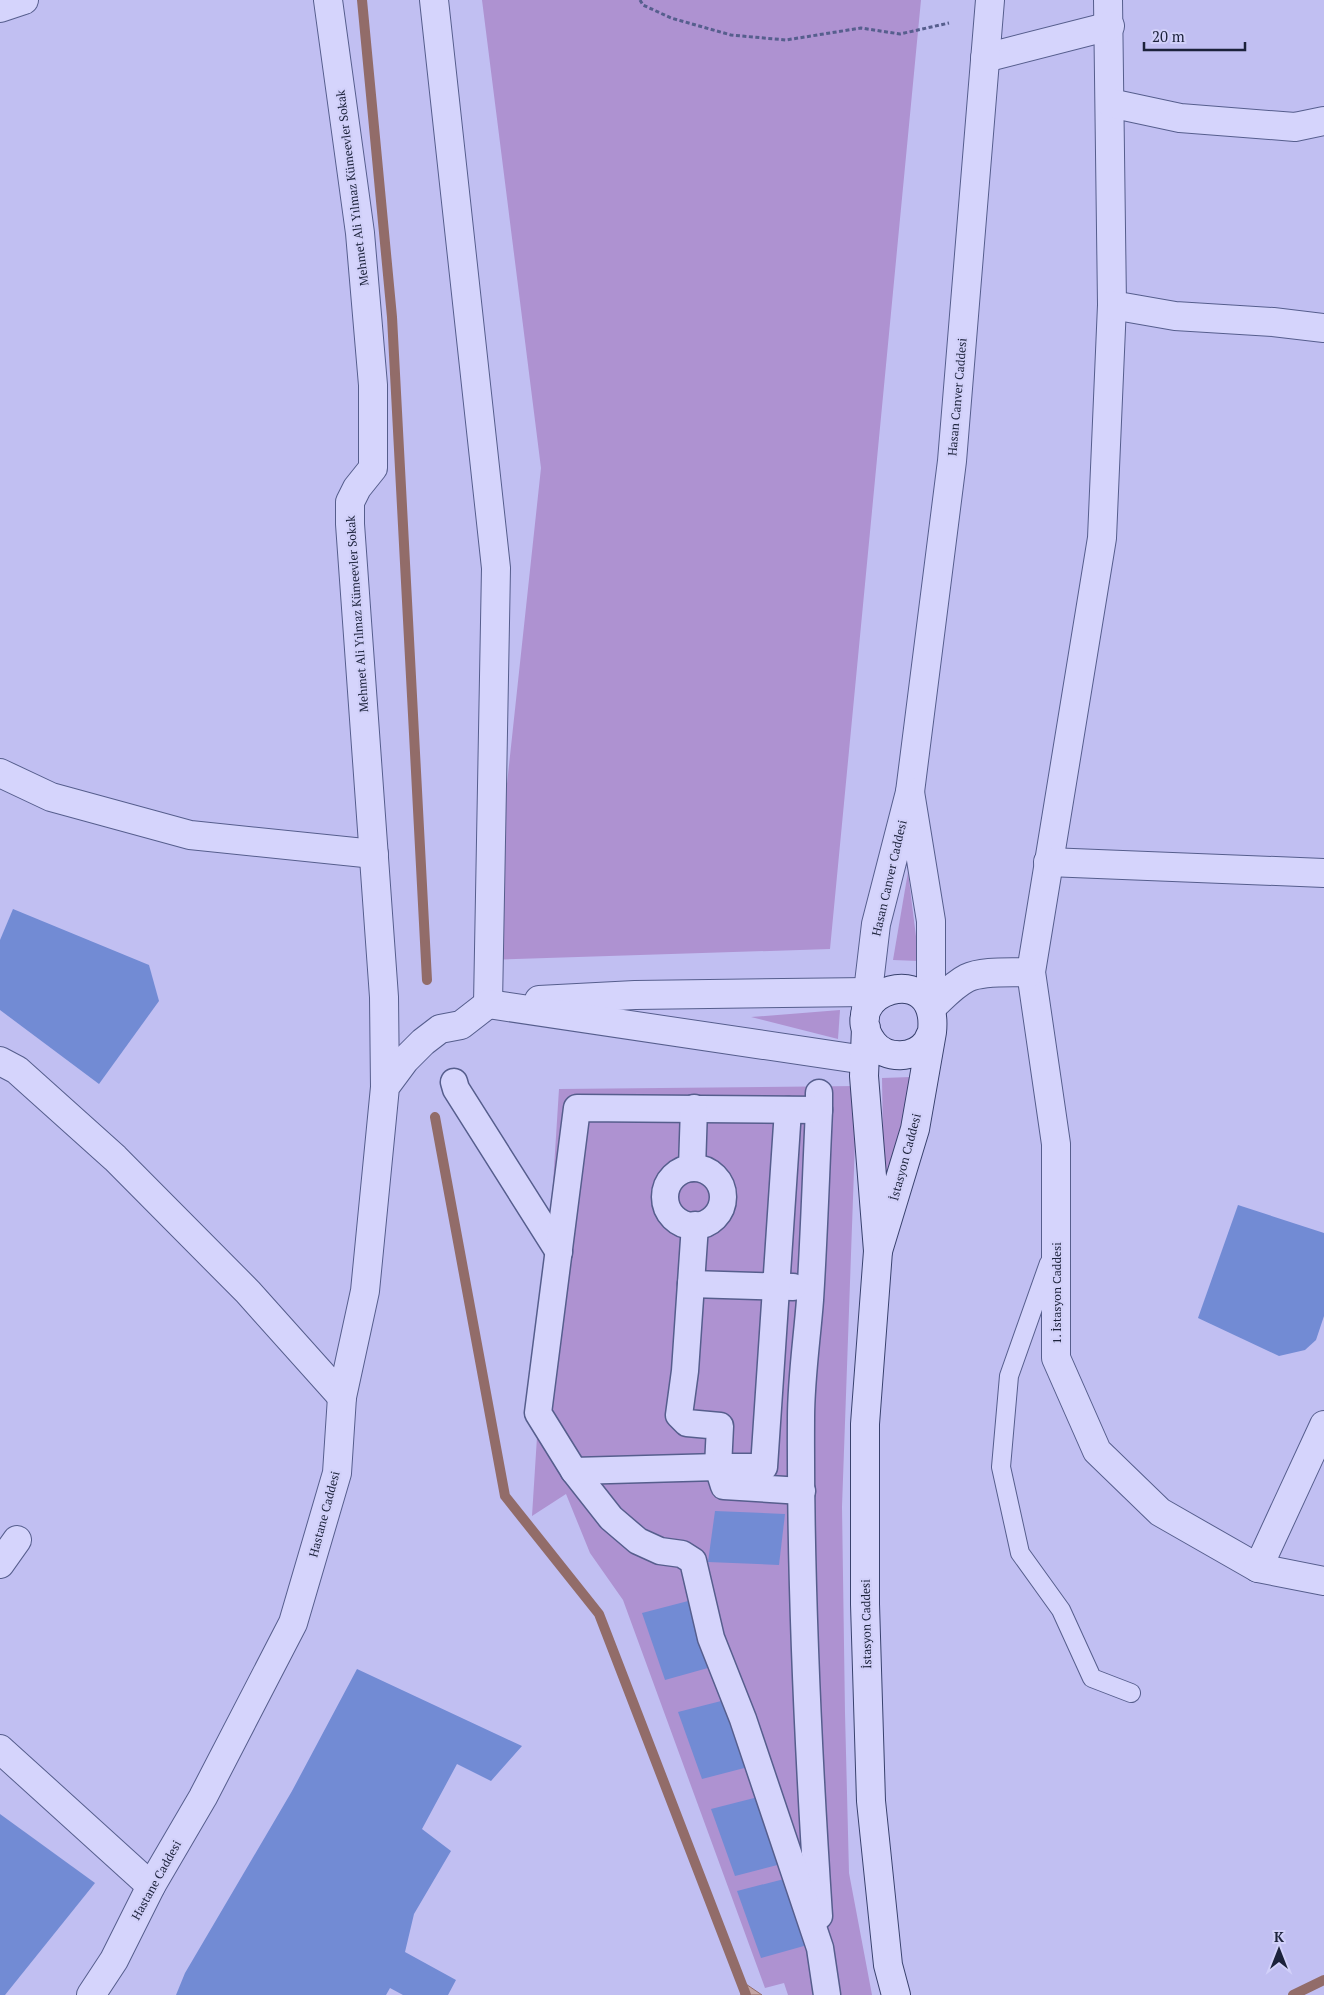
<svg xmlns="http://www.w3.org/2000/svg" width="1324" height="1995" viewBox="0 0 1324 1995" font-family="'PT Serif',serif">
	<rect width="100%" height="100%" fill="#c1bff2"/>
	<g fill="#ae92d1">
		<path d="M482,0H921L830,949L488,960L541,468Z"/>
		<path d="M908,872L919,961L893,960Z"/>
		<path d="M840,1010L838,1039L751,1017Z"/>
		<path d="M911,1077L889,1187L884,1202L882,1078Z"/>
		<path d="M857,1086L842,1507L845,1713L849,1873L872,1995H788L784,1983L765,1988L623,1600L590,1553L566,1494L532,1516L559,1089Z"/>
	</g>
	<path fill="#c3a4a3" stroke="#926c69" d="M740,1980L762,1995H741Z"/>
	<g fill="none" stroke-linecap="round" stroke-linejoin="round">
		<g stroke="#926c69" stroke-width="10">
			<path d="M362,0L392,317L427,980"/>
			<path d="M435,1117L505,1496L599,1614L746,1995"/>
			<path d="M1293,1995L1324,1980"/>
		</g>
	</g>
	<g fill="#728bd4">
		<path d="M13,909L149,965L159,1001L99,1084L0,1010V940Z"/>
		<path d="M1238,1205L1324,1233V1316L1316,1340L1305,1350L1279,1356L1198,1318Z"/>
		<path d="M715,1511L785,1514L779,1565L708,1562Z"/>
		<path d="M692,1600L715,1666L665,1680L642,1613Z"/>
		<path d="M357,1669L522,1746L491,1781L457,1764L422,1829L451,1851L414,1914L405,1952L456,1980L448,1995H403L390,1988L386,1995H176L185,1973L292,1791Z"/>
		<path d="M729,1699L752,1766L702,1779L678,1712Z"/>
		<path d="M762,1796L785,1863L735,1876L711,1809Z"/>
		<path d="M0,1814L95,1883L5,1995H0Z"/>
		<path d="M788,1878L811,1944L761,1958L737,1891Z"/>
	</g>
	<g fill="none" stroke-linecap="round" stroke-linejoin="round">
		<defs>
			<path id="service" d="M1049,1263L1009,1376L1001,1467L1020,1553L1061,1610L1092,1678L1131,1693"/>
			<g id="pedestrian">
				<path d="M454,1082L456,1089L559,1252"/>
				<path d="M819,1093V1110C816,1173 814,1237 810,1300C807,1339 801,1379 801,1418C800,1584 808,1750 819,1916"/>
				<path d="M819,1110L577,1108L538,1413L574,1471L611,1518L638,1541L660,1551L682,1554L693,1561L711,1638L743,1719L820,1948L827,1995"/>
				<path d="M692,1168L694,1108"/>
				<circle cx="694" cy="1197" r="29"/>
				<path d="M695,1225L685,1371L679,1415L687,1423L720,1426L718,1467L724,1486L802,1491"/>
				<path d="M691,1284L793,1287"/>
				<path d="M574,1471L718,1467H764L788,1110"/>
			</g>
			<g id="minor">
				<path d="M328,0L360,233L373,385V468L357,488L350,502V524L384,997L385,1087"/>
				<path d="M434,0L496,568L488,1004"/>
				<path d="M1108,0L1112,305L1102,538L1031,972L1056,1144V1358L1097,1451L1160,1512L1258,1568L1324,1581"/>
				<path d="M0,8L24,0"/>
				<path d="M985,58L1110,26"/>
				<path d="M1110,103L1180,118L1295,127L1324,121"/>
				<path d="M1112,305L1175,316L1273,322L1324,328"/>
				<path d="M0,773L51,797L190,835L374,854"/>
				<path d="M1048,862L1324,873"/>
				<path d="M539,1000L635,995L868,992"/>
				<path d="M488,1004L865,1060"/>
				<path d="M931,1008C942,998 953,985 967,978C983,970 1013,973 1031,972"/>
				<path d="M0,1061L17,1070L115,1158L248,1292L342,1397"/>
				<path d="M0,1564L17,1540"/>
				<path d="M1258,1568L1324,1425"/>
				<path d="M0,1749L151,1886"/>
				<path d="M91,1995L114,1960L151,1886L203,1797L293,1623L337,1473L342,1397L365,1291L385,1087L405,1060L423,1042L440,1029L461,1025L488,1004"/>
			</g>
			<g id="tertiary">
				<path d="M910,792L952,461L990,0"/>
				<path d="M865,1017L876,924L910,792L931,921V1008"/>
			</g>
			<g id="secondary">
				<path d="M866,1028L864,1076L878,1251L915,1129L932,1032C940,957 834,992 873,1043C886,1060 915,1059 927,1042C929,1039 930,1035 932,1032"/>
				<path d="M878,1251L865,1424V1604L871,1801L888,1965L896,1995"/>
			</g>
		</defs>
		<use href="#service" stroke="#565e8d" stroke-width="20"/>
		<use href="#pedestrian" stroke="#565e8d" stroke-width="29"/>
		<use href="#minor" stroke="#565e8d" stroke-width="30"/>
		<use href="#tertiary" stroke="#565e8d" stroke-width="30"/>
		<use href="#secondary" stroke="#39426e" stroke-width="30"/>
		<path stroke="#565e8d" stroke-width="3" stroke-dasharray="4 2.5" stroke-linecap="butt" d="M640,0L643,5L671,18L731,35L786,40L861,28L900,34L949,23"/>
		<use href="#service" stroke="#d5d4fc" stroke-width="18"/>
		<use href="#pedestrian" stroke="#d5d4fc" stroke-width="26"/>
		<use href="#minor" stroke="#d5d4fc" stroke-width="28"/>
		<use href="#tertiary" stroke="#d5d4fc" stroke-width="28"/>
		<use href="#secondary" stroke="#d5d4fc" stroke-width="28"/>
	</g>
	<g text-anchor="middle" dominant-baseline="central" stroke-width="4.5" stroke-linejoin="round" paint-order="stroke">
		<g font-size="12" fill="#1c223b" stroke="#d1d0f9">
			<text transform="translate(352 188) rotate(-97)">Mehmet Ali Yılmaz Kümeevler Sokak</text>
			<text transform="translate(957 397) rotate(-85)">Hasan Canver Caddesi</text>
			<text transform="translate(357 614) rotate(-94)">Mehmet Ali Yılmaz Kümeevler Sokak</text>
			<text transform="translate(889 878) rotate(-77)">Hasan Canver Caddesi</text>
			<text transform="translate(905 1157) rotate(-75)">İstasyon Caddesi</text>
			<text transform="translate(1056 1293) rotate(-90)">1. İstasyon Caddesi</text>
			<text transform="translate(324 1514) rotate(-75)">Hastane Caddesi</text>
			<text transform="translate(866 1624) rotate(-91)">İstasyon Caddesi</text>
			<text transform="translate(156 1880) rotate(-61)">Hastane Caddesi</text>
		</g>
	</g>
	<g transform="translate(1279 1950)" stroke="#d1d0f9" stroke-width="4" paint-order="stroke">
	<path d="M0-4L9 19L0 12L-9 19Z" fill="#1c223b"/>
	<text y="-8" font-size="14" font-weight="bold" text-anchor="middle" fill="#1c223b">K</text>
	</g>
	<path d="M1144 42v8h101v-8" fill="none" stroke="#1c223b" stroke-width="2.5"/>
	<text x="1152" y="42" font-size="15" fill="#1c223b" stroke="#d1d0f9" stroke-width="4" paint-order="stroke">20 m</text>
</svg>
